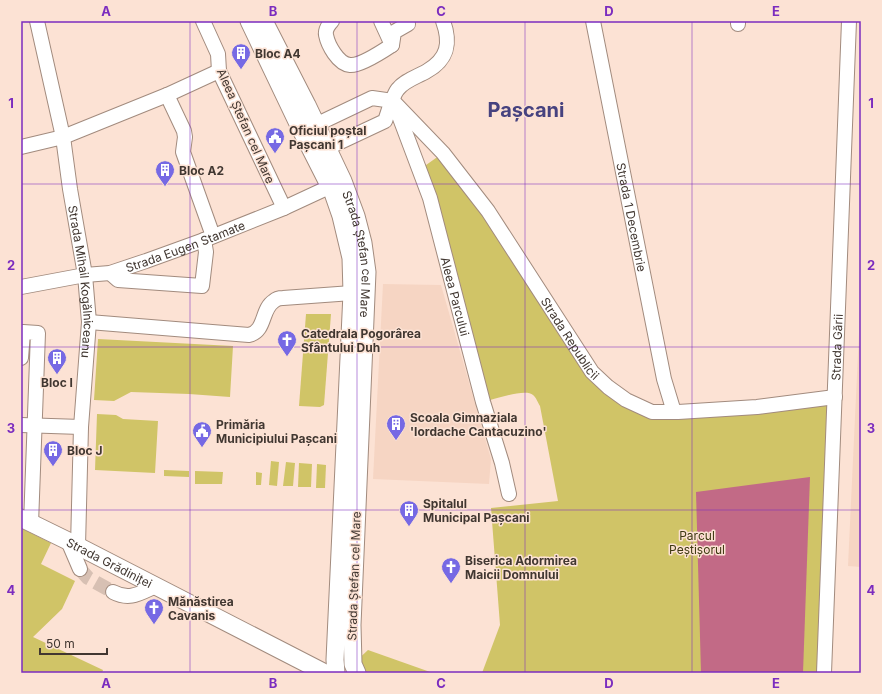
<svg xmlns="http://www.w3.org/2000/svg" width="882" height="694" viewBox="0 0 882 694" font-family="Inter,sans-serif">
	<rect width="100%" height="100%" fill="#fce2d4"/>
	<g fill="#f6d5c3">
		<path d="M383,284L441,285L491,459L489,484L373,479Z"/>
		<path d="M861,290V567L848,566Z"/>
	</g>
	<g fill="#d0c467">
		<path d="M443,153L592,372L652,412L835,397L824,673H482L500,625L491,508L558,501L540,406C538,403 536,397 533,395C525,388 493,400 483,402L419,170Z"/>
		<path d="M306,314H331L324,405L320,407L299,406Z"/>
		<path d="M98,339L233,346L230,397L189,394L131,392L114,401L94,400Z"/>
		<path d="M97,414L116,415L123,419L158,421L155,473L95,470Z"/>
		<path d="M271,461L279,462L277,486L269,485Z"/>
		<path d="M286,462L295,463L293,486H283Z"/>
		<path d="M299,463L312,464L311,487H298Z"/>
		<path d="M317,464L326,465L325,488H316Z"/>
		<path d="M164,470L189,471V477L164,476Z"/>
		<path d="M195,471L223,472L222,484H195Z"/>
		<path d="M256,472L262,473L261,485H256Z"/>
		<path d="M21,528L51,543L41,564L75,581L62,609L33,637L103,670L102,673H21Z"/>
		<path d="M368,650L433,673H357L353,664Z"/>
	</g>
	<path fill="#c26a86" d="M810,477L803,673H701L696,492Z"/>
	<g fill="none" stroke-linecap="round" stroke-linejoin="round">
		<path stroke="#d7c0b3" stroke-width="14" stroke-dasharray="14 7" stroke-linecap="butt" d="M80,569L88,578L113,592"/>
		<defs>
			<g id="minor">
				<path id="s1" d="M37,21L63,137L70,189L85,275L89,322L81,427L78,546"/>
				<path d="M203,21L218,54L219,71L284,208"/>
				<path d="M332,21C329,24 325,30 326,35C328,45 338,64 350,65C360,66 383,51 392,45L381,21"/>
				<path id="s2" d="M593,21L664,379L674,412"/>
				<path d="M738,24V21"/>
				<path d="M392,45L394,32L408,24L407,21"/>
				<path d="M167,95L184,131L185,137L183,152L213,236"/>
				<path id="s3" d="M393,101L443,153L488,211L592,372L608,387L626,400L652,412H678L757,407L835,397"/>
				<path id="s4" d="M395,105L430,198L483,402L502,463L509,494"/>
				<path d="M307,129L372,98L393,101"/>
				<path d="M21,147L63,137L167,95L219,71"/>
				<path d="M319,152L385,121C388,113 393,94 398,89C405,80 417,77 427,71C448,59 451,43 443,21"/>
				<path d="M110,273L118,280L202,286L206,252L204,240"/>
				<path id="s5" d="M21,287L85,275L110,273L146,261L204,240L284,208L340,182"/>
				<path d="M89,322L249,335C266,331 261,309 274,301C276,299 280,298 283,298L352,293"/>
				<path d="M21,358L23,332L38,333L31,524"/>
				<path d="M21,425L81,427"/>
				<path d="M68,541L80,569"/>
				<path d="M113,592C130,601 140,593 156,586"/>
				<path id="s6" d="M824,673L849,21"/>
			</g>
			<g id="major">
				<path d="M249,21L302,132L333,193L341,216L351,258L352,293L335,660L336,673"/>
				<path id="s7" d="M264,21L307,105L343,181L356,216L363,243L367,272L352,625L353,664L357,673"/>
				<path id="s8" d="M21,518L68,541L325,673"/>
			</g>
		</defs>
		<use href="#minor" stroke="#a28b7e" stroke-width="16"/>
		<use href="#major" stroke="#a28b7e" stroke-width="19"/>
		<use href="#minor" stroke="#fff" stroke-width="14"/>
		<use href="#major" stroke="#fff" stroke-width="17"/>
	</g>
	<path fill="none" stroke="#7b2cbf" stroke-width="1" stroke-opacity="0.55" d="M190,21V673M357,21V673M525,21V673M692,21V673M21,184H861M21,347H861M21,510H861"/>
	<defs>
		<symbol id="building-pin" viewBox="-11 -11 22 30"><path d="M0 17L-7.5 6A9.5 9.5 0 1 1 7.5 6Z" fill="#7669e4" stroke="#fce2d4"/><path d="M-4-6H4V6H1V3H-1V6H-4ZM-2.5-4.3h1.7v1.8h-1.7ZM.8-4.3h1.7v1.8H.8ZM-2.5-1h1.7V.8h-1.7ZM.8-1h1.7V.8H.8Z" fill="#fff"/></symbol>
		<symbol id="civic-pin" viewBox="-11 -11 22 30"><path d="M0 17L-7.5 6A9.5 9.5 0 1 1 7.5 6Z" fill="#7669e4" stroke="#fce2d4"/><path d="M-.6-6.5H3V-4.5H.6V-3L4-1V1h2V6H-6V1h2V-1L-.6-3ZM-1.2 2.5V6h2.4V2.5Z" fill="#fff"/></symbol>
		<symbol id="church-pin" viewBox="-11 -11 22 30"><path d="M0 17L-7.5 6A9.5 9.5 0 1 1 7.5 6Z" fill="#7669e4" stroke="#fce2d4"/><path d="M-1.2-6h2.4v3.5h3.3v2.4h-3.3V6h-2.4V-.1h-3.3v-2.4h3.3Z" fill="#fff"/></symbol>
	</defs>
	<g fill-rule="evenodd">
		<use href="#building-pin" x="230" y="42" width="22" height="30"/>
		<use href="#civic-pin" x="264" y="126" width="22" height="30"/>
		<use href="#building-pin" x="154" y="159" width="22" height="30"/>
		<use href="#church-pin" x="276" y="329" width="22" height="30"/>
		<use href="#building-pin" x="46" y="347" width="22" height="30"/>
		<use href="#building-pin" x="385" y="413" width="22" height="30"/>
		<use href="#civic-pin" x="191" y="420" width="22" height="30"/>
		<use href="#building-pin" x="42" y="439" width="22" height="30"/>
		<use href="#building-pin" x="398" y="499" width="22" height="30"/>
		<use href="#church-pin" x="440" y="556" width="22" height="30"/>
		<use href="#church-pin" x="143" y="597" width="22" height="30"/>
	</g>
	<g text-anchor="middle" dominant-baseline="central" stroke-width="3" stroke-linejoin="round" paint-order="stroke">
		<g font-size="12" font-weight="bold" fill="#413731" stroke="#fce2d4" text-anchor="start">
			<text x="255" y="53">Bloc A4</text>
			<text x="289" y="130">Oficiul poștal<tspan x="289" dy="14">Pașcani 1</tspan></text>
			<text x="179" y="170">Bloc A2</text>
			<text x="301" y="333">Catedrala Pogorârea<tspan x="301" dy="14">Sfântului Duh</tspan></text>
			<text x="57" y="382" text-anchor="middle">Bloc I</text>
			<text x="410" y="417">Scoala Gimnaziala<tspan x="410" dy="14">'Iordache Cantacuzino'</tspan></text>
			<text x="216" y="424">Primăria<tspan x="216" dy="14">Municipiului Pașcani</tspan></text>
			<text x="67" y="450">Bloc J</text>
			<text x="423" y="503">Spitalul<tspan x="423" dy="14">Municipal Pașcani</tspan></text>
			<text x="465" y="560">Biserica Adormirea<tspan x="465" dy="14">Maicii Domnului</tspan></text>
			<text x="168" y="601">Mănăstirea<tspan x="168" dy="14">Cavanis</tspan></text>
		</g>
		<g font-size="12" fill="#413731" stroke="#fce2d4">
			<text transform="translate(246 126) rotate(66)">Aleea Ștefan cel Mare</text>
			<text stroke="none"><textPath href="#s2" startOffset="200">Strada 1 Decembrie</textPath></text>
			<text stroke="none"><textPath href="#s5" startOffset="170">Strada Eugen Stamate</textPath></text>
			<text stroke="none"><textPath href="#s7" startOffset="254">Strada Ștefan cel Mare</textPath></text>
			<text stroke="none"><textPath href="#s1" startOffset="265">Strada Mihail Kogălniceanu</textPath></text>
			<text stroke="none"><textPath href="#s4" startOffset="201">Aleea Parcului</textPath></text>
			<text stroke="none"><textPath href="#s3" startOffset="297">Strada Republicii</textPath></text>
			<text stroke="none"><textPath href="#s6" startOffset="326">Strada Gării</textPath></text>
			<text stroke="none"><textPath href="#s8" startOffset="99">Strada Grădiniței</textPath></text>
			<text transform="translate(354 576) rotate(-88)">Strada Ștefan cel Mare</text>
		</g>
		<g font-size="12" fill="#3e3911" stroke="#fce2d4">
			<text x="697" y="535">Parcul<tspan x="697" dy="14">Peștișorul</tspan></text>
		</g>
		<g font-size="20" font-weight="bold" fill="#46427f" stroke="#fce2d4">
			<text x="526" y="110">Pașcani</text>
		</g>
	</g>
	<rect width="882" height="694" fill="none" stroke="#fce2d4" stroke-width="44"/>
	<path d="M40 648v6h67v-6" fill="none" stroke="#413731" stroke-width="2"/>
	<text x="46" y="648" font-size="12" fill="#413731" stroke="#fce2d4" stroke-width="3" paint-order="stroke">50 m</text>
	<rect x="22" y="22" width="838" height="650" fill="none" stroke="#7b2cbf" stroke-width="1.5"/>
	<g font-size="13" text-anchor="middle" font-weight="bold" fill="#7b2cbf">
		<text x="106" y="16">A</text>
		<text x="273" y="16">B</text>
		<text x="441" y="16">C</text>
		<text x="609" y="16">D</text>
		<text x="776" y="16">E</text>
		<text x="11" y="108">1</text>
		<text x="871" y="108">1</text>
		<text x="11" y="270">2</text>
		<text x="871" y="270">2</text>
		<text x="11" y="433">3</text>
		<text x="871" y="433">3</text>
		<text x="11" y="595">4</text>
		<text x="871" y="595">4</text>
		<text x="106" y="688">A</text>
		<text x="273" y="688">B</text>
		<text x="441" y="688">C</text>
		<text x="609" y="688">D</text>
		<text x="776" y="688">E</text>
	</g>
</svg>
